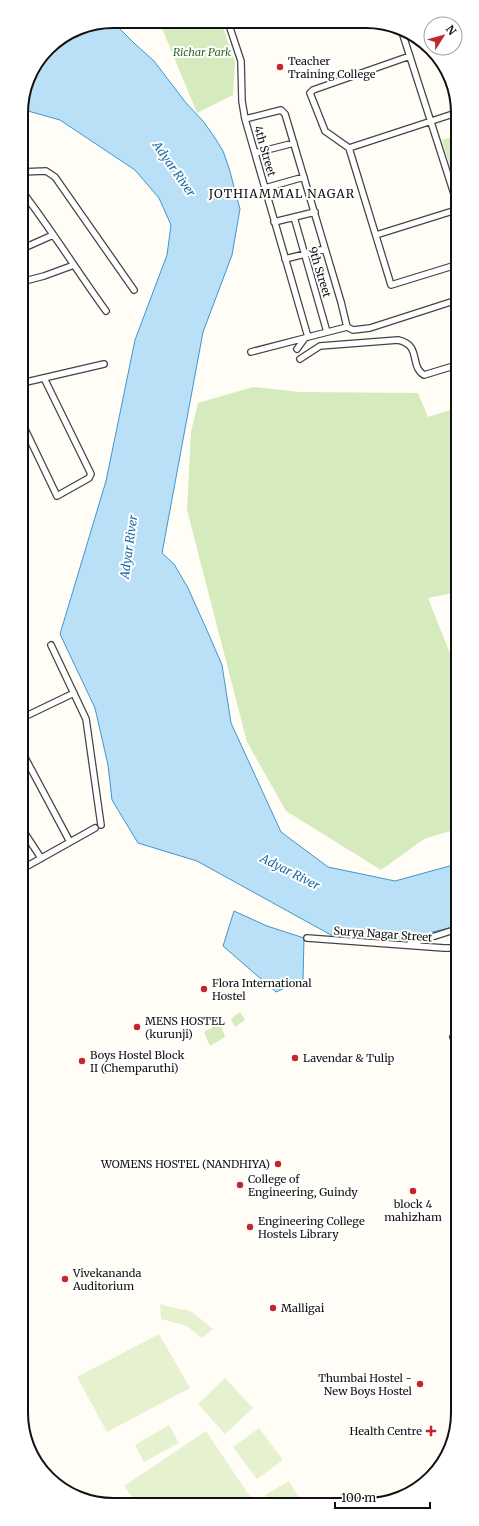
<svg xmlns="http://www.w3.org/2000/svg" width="479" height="1526" viewBox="0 0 479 1526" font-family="Merriweather,serif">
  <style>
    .green { fill: #d5ebbd }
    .pitch { fill: #e6f2cf }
    .water { fill: #b9e0f7; stroke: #3f96cf }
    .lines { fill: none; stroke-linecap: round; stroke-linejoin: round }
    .street-casing { stroke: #444; stroke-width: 8 }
    .street { stroke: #fff; stroke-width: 5.5 }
    .poi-dot { fill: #c4262e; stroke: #fff; stroke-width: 1.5 }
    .labels { text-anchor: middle; stroke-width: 4; stroke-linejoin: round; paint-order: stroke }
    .park-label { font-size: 11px; font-style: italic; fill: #2f6b1f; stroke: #fff }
    .poi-label { font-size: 11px; fill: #111; stroke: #fff; text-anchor: start }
    .street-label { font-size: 11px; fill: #111; stroke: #fff }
    .water-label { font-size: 12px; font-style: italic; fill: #1768a6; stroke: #fff }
    .neighbourhood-label { font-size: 12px; letter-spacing: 1px; fill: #111; stroke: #fff }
    .rim { fill: none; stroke: #111; stroke-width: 2 }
  </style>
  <rect width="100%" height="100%" fill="#fffdf5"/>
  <path class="green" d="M159,21l62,1 14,40 -2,33 -36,18z
    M456,136v50l-14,-46z
    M253,387l47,5 118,1 10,24 29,-9v184l-29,6 29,73v158l-33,10 -43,31 -95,-59 -39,-69 -60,-232 4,-78 7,-29z
    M240,1012l5,8 -10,7 -4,-8z
    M220,1023l5,14 -15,9 -6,-14z"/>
  <path class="pitch" d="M160,1304l23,6 2,-1 7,3 21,17 -11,9 -15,-12 -26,-7z
    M159,1334l31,54 -83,44 -30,-55z
    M225,1378l28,30 -28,26 -27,-30z
    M169,1425l10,18 -35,19 -9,-17z
    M259,1428l24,32 -26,19 -24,-32z
    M206,1431l47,70 -3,2h-114l-12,-17z
    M289,1481l13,22h-32l-5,-8z"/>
  <path class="water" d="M112,21l23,23 19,17 32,42 17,18 12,17 8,13 6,17 11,41 -8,46 -29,77 -41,221 12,11 14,24 21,47 13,30 9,58 50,109 47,35 67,14 62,-17v62l-52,13 -74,-4 -134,-74 -59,-18 -26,-43 -4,-35 -13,-57 -35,-74 46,-153 29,-141 32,-85 4,-30 -12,-27 -24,-28 -75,-50 -39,-11v-2l9,-35 18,-24 30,-20z
    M234,911l33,15 37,12 -1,42 -27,12 -53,-46z"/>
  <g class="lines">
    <g class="street-casing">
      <path id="street" d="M228,22l13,39 1,40 3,18 63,218 -3,1 -8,11
        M402,32l54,168
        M410,56l-97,34 -3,3 15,38 24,17 42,137 65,-20
        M245,119l36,-9 4,4 56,188 6,25 -39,10
        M349,148l107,-35
        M255,153l39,-10
        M21,172l25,-1 9,6 79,113
        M265,188l39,-11
        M21,190c30,39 56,81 85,121
        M294,217l33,115
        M274,222l41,-10
        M376,235l80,-25
        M21,244l5,3 27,-12
        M285,259l40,-10
        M21,282l23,-6 30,-11
        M347,327l6,3 17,-2 87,-28
        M251,352l54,-14
        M300,359l20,-13 78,-6c24,5 11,26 26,35l33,-10
        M22,383l82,-19
        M22,423l35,73 32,-18 2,-4 -47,-96
        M51,645l35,74 15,106
        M22,718l52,-25
        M22,752l48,90
        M22,829l19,29
        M22,869l73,-41
        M307,938l137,10h13
        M410,944l47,-15
        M453,1037l4,8"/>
    </g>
    <use href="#street" class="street"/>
  </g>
  <g class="poi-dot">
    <circle cx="280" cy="67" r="4"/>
    <circle cx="204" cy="989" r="4"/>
    <circle cx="137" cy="1027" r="4"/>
    <circle cx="295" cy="1058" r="4"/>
    <circle cx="82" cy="1061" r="4"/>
    <circle cx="278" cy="1164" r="4"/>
    <circle cx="240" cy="1185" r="4"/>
    <circle cx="413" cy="1191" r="4"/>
    <circle cx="250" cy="1227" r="4"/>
    <circle cx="65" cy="1279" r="4"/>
    <circle cx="273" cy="1308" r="4"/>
    <circle cx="420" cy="1384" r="4"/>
    <path d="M429 1425h4v4h4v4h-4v4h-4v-4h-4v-4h4z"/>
  </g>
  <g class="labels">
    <g class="park-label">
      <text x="202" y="56">Richar Park</text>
    </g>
    <g class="poi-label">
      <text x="288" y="65">Teacher<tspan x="288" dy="13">Training College</tspan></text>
      <text x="212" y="987">Flora International<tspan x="212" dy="13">Hostel</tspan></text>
      <text x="145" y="1025">MENS HOSTEL<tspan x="145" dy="13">(kurunji)</tspan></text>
      <text x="90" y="1059">Boys Hostel Block<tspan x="90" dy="13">II (Chemparuthi)</tspan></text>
      <text x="303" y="1062">Lavendar &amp; Tulip</text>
      <text x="270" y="1168" text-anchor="end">WOMENS HOSTEL (NANDHIYA)</text>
      <text x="248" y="1183">College of<tspan x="248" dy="13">Engineering, Guindy</tspan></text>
      <text x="413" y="1208" text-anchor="middle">block 4<tspan x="413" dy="13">mahizham</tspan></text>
      <text x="258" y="1225">Engineering College<tspan x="258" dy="13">Hostels Library</tspan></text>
      <text x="73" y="1277">Vivekananda<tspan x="73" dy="13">Auditorium</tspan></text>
      <text x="281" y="1312">Malligai</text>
      <text x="412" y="1382" text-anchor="end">Thumbai Hostel -<tspan x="412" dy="13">New Boys Hostel</tspan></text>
      <text x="422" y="1435" text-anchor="end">Health Centre</text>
    </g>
    <g class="street-label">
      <text transform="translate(265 151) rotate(74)" y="4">4th Street</text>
      <text transform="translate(320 272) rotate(73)" y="4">9th Street</text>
      <text transform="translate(383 934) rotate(4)" y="4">Surya Nagar Street</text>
    </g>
    <g class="water-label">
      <text transform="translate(174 169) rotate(55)" y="4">Adyar River</text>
      <text transform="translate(129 547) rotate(-82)" y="4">Adyar River</text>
      <text transform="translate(290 872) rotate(27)" y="4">Adyar River</text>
    </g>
    <g class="neighbourhood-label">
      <text x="282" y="198">JOTHIAMMAL NAGAR</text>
    </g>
  </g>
  <path d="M0 0H479V1526H0ZM113 28H366A85 85 0 0 1 451 113V1413A85 85 0 0 1 366 1498H113A85 85 0 0 1 28 1413V113A85 85 0 0 1 113 28Z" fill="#fff" fill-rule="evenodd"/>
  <path class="rim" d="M113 28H366A85 85 0 0 1 451 113V1413A85 85 0 0 1 366 1498H113A85 85 0 0 1 28 1413V113A85 85 0 0 1 113 28Z"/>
  <g transform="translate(443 36) rotate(53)"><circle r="19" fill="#ffffff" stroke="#a0a0a0"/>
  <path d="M0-3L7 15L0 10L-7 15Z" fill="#c4262e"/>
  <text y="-6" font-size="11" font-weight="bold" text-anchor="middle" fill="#111111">N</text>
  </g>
  <path d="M335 1502v6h95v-6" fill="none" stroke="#111111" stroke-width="2"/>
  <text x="341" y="1502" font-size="12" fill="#111111" stroke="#ffffff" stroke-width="3" paint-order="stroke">100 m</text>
</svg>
